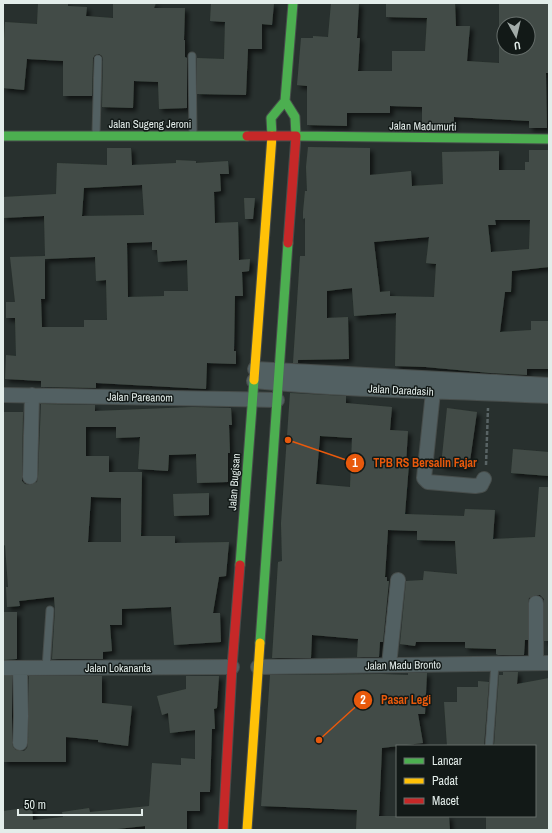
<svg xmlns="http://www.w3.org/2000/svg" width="552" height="833" viewBox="0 0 552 833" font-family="'Archivo Narrow',sans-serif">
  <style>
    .building { fill: #424c46; fill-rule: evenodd; filter: url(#shadow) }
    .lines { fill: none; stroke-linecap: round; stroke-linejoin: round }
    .lane-casing { stroke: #474d4b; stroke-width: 9 }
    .street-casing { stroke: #474d4b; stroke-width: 16 }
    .fast-casing { stroke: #474d4b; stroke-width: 11 }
    .slow-casing { stroke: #474d4b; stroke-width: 11 }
    .jam-casing { stroke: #474d4b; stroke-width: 11 }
    .path { stroke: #596465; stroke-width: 2.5; stroke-dasharray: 4 2; stroke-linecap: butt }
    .lane { stroke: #526062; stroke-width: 7 }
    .street { stroke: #526062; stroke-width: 14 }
    .fast { stroke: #4caf50; stroke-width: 9 }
    .slow { stroke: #ffc107; stroke-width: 9 }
    .jam { stroke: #c62828; stroke-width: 9 }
    .labels { text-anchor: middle; stroke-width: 3; stroke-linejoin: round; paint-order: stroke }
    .street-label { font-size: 11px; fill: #e3edea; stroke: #121917 }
    .leader { fill: none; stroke: #e8590c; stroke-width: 1.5 }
    .callout-dot { fill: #e8590c; stroke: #121917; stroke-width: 1.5 }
    .mark-label { font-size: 12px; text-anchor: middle; font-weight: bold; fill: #fff }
    .callout-label { font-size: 12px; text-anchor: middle; font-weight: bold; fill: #e8590c; stroke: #121917; stroke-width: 3; stroke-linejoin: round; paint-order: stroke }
  </style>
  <defs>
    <filter id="shadow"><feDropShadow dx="3.5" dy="3.5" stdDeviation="2" flood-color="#0009"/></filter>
  </defs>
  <rect width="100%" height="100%" fill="#28302e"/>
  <path class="building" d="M38,3h30v3l19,1 -1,9 27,2v-15h43l-2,5h31l-1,32h1v17l2,1v50l-28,1 -1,-27 -24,-1 -1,27 -31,-1 1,-48 -1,-3 -3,-2 -4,1 -2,3 -1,38h-29v-35l-36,-2 -3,31 -21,-2v-33l2,-33 32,2z
    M211,3h63l-2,22 -10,-1v25h-14l-2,46 -49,-1v-36l27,1 1,-37 -15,-1z
    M331,3h28l-2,35h3l-2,33h34v-20h33l2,-33 -41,-1v-14h69l1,23h14l-3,35 32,2v-60h50v70h-3l1,55h-18v-7l-75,-4v10l-32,-1v-19l-32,-1v7h-43v13l-40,-1v-39l-10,-1 4,-47h12v-2l15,1zM504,24h24v24h-24z
    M308,147l62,1v27l41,-4 1,15 31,-2 -1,-32 57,-1v19h26v-8h4v-12h20v117l-37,4 -1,21h-6l-5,40 31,-2v-9h18v48h-22v6l-37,-2 -65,-6 -30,-1 1,-53 -42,3 -2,-28 -25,3v27l21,-1 1,42 -51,1v3h-5l7,-107h5v-38l-2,1v-7l2,-21h2l-1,-24zM495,220h35l-1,29 -38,3 -3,-27h8zM429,237l-3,26 10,1 -2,33 -44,-1v-5l-10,1 -6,-50z
    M107,148h24l1,17 44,-2v-3l20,1v2l32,-2 1,13h-9l1,17 -7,1 1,31 23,-1 1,38 11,-1 -1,12 -7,1 1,24h-8l-1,55h2v13l-29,-1 -1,26 -110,-6v5l-55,-1v-6l-36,-2 1,-24 10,1 -1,-38h-9v-16h9l-5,-45 35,-1 -1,-40 -41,2v-21l53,-3 1,-31 50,2zM142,185l2,30 -62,1 2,-28zM152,242v8h5l1,12 29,-2 1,31h-24v5l-36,1 -1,-54zM95,257l1,24 10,-1 1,40h-23v7h-42l-1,-28h4v-40z
    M244,198h11l-2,21h-8z
    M290,393l56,3v7l46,4 -2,23 18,1 -2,33h3l-4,50 59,2 1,-7 30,1 -2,29 42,-2 4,-50h10v154h-5v-42l-4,-4h-4l-7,3 -1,5v37h-3l-1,15h-26l-2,-1v-5l-31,-1v-6h-49l-1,4 -15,-2 6,-63 17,-1 1,-9 33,3 -2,-33 -38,-1v-9l-29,-1 -3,47h2v4h2l-6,61h-3l-1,15h-22l1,-18 -46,-4 -1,23h-39l6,-96 4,-1 -1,-38zM320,436l32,2 -2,49 -34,-3z
    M41,404l54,1v6l97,-4 39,1 1,17h-3l1,28h-2v29l-31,1 -1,-29 -27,1 -1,16 -30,-2 2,-32 -24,1v-11h-30v29h23v16h33l-1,64h34v7l54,-1 -3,34 -7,1 -6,36h7l1,29 -47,3 -3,-38 -49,2v16h-12l2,26 -9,1v7h-51l3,-49 -1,-13 -35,4 1,5 -13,1 -1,-20h2l-3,-42 -2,1v-134h20l-1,65v4l3,3 5,1 7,-3 1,-5zM91,497l30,1v44h-33z
    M447,408l30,4 -8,56 -28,-2z
    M513,449l36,3v24l-38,-3z
    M209,493v22l-35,1 -1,-22z
    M3,612h14v47l-14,1z
    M503,672h15l-1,12 32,-6v152h-63v-14h49v-70h-41l5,-71h4z
    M408,673h19l-2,41h-7l5,29 -41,5 -3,68h70l1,14h-94l1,-20 -96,-4 9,-131 111,-1 27,1z
    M3,676h9v67l1,4 3,3 8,1 3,-3 1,-4 1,-68h73v27l30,3 -4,40 -30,-4v-2l-32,-3v25h-63z
    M186,676h33l-2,32 -3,1 1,20h-3l-2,63h-10v19h-13v19l-42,-1v-3l-37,4h-105v-19l29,-4 1,13 30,-3 -1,-5 27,-4 1,4 59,-6 3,-43 29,2v-7l14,1v-29l-25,3 -2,-20 -6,2 -5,-19 29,-7z
    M478,681l11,1 -5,64h-37l-3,-44h13v-15h21z"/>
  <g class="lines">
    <g class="lane-casing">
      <path id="lane" d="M192,56l1,78
        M96,134l2,-75
        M46,668l4,-58
        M489,746l6,-82"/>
    </g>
    <g class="street-casing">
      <path id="street" d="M255,369l294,16
        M254,381c98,10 197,10 295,15
        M433,392l-9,86 4,4 47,4 6,-1 3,-6
        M3,395l274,5
        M30,477l2,-82
        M536,663v-60
        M389,665l9,-85
        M258,667l291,-4
        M3,668l229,-1
        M20,743l1,-27 -1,-48"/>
    </g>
    <g class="fast-casing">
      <path id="fast" d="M285,101l10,16 1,19 253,3
        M3,136h244
        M272,136l-1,-18 14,-17 8,-98
        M240,565l14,-185
        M260,643l28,-400"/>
    </g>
    <g class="slow-casing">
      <path id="slow" d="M254,380l18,-244
        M247,830l13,-187"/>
    </g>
    <g class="jam-casing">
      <path id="jam" d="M247,136h49l-8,107
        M223,830l9,-163 8,-102"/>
    </g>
    <path class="path" d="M486,465l2,-57"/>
    <use href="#lane" class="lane"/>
    <use href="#street" class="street"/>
    <use href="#fast" class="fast"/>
    <use href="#slow" class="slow"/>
    <use href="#jam" class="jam"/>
  </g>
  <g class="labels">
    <g class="street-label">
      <text x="150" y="128">Jalan Sugeng Jeroni</text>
      <text transform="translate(423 126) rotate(1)" y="4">Jalan Madumurti</text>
      <text transform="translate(401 390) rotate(3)" y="4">Jalan Daradasih</text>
      <text transform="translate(140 397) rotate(1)" y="4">Jalan Pareanom</text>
      <text transform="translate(234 482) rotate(-86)" y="4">Jalan Bugisan</text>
      <text transform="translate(403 665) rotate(-1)" y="4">Jalan Madu Bronto</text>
      <text x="118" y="672">Jalan Lokananta</text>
    </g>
  </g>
  <path class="leader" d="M288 440L355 463M319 740L363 700"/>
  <g class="callout-dot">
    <circle cx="288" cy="440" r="4"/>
    <circle cx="319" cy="740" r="4"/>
    <circle cx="355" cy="463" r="10"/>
    <circle cx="363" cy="700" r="10"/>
  </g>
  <g class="mark-label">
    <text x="355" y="467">1</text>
    <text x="363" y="704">2</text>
  </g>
  <g class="callout-label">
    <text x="425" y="467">TPB RS Bersalin Fajar</text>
    <text x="406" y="704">Pasar Legi</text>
  </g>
  <rect width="552" height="833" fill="none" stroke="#e3edea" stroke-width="8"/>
  <rect x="396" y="745" width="140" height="72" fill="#121917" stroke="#666e6b"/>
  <rect x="404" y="758" width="20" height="6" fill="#4caf50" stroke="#666e6b"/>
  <text x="432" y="765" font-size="12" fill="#e3edea">Lancar</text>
  <rect x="404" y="778" width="20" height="6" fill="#ffc107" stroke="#666e6b"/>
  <text x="432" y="785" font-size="12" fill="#e3edea">Padat</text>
  <rect x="404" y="798" width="20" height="6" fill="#c62828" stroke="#666e6b"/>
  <text x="432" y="805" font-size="12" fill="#e3edea">Macet</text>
  <g transform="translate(516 36) rotate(172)"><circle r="19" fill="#121917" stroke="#666e6b"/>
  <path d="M0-3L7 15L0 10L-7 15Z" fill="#a2aba8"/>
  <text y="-6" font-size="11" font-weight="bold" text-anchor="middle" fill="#e3edea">U</text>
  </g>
  <path d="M18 809v6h124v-6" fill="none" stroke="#e3edea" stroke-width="2"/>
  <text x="24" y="809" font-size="12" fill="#e3edea" stroke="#121917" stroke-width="3" paint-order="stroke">50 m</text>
</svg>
